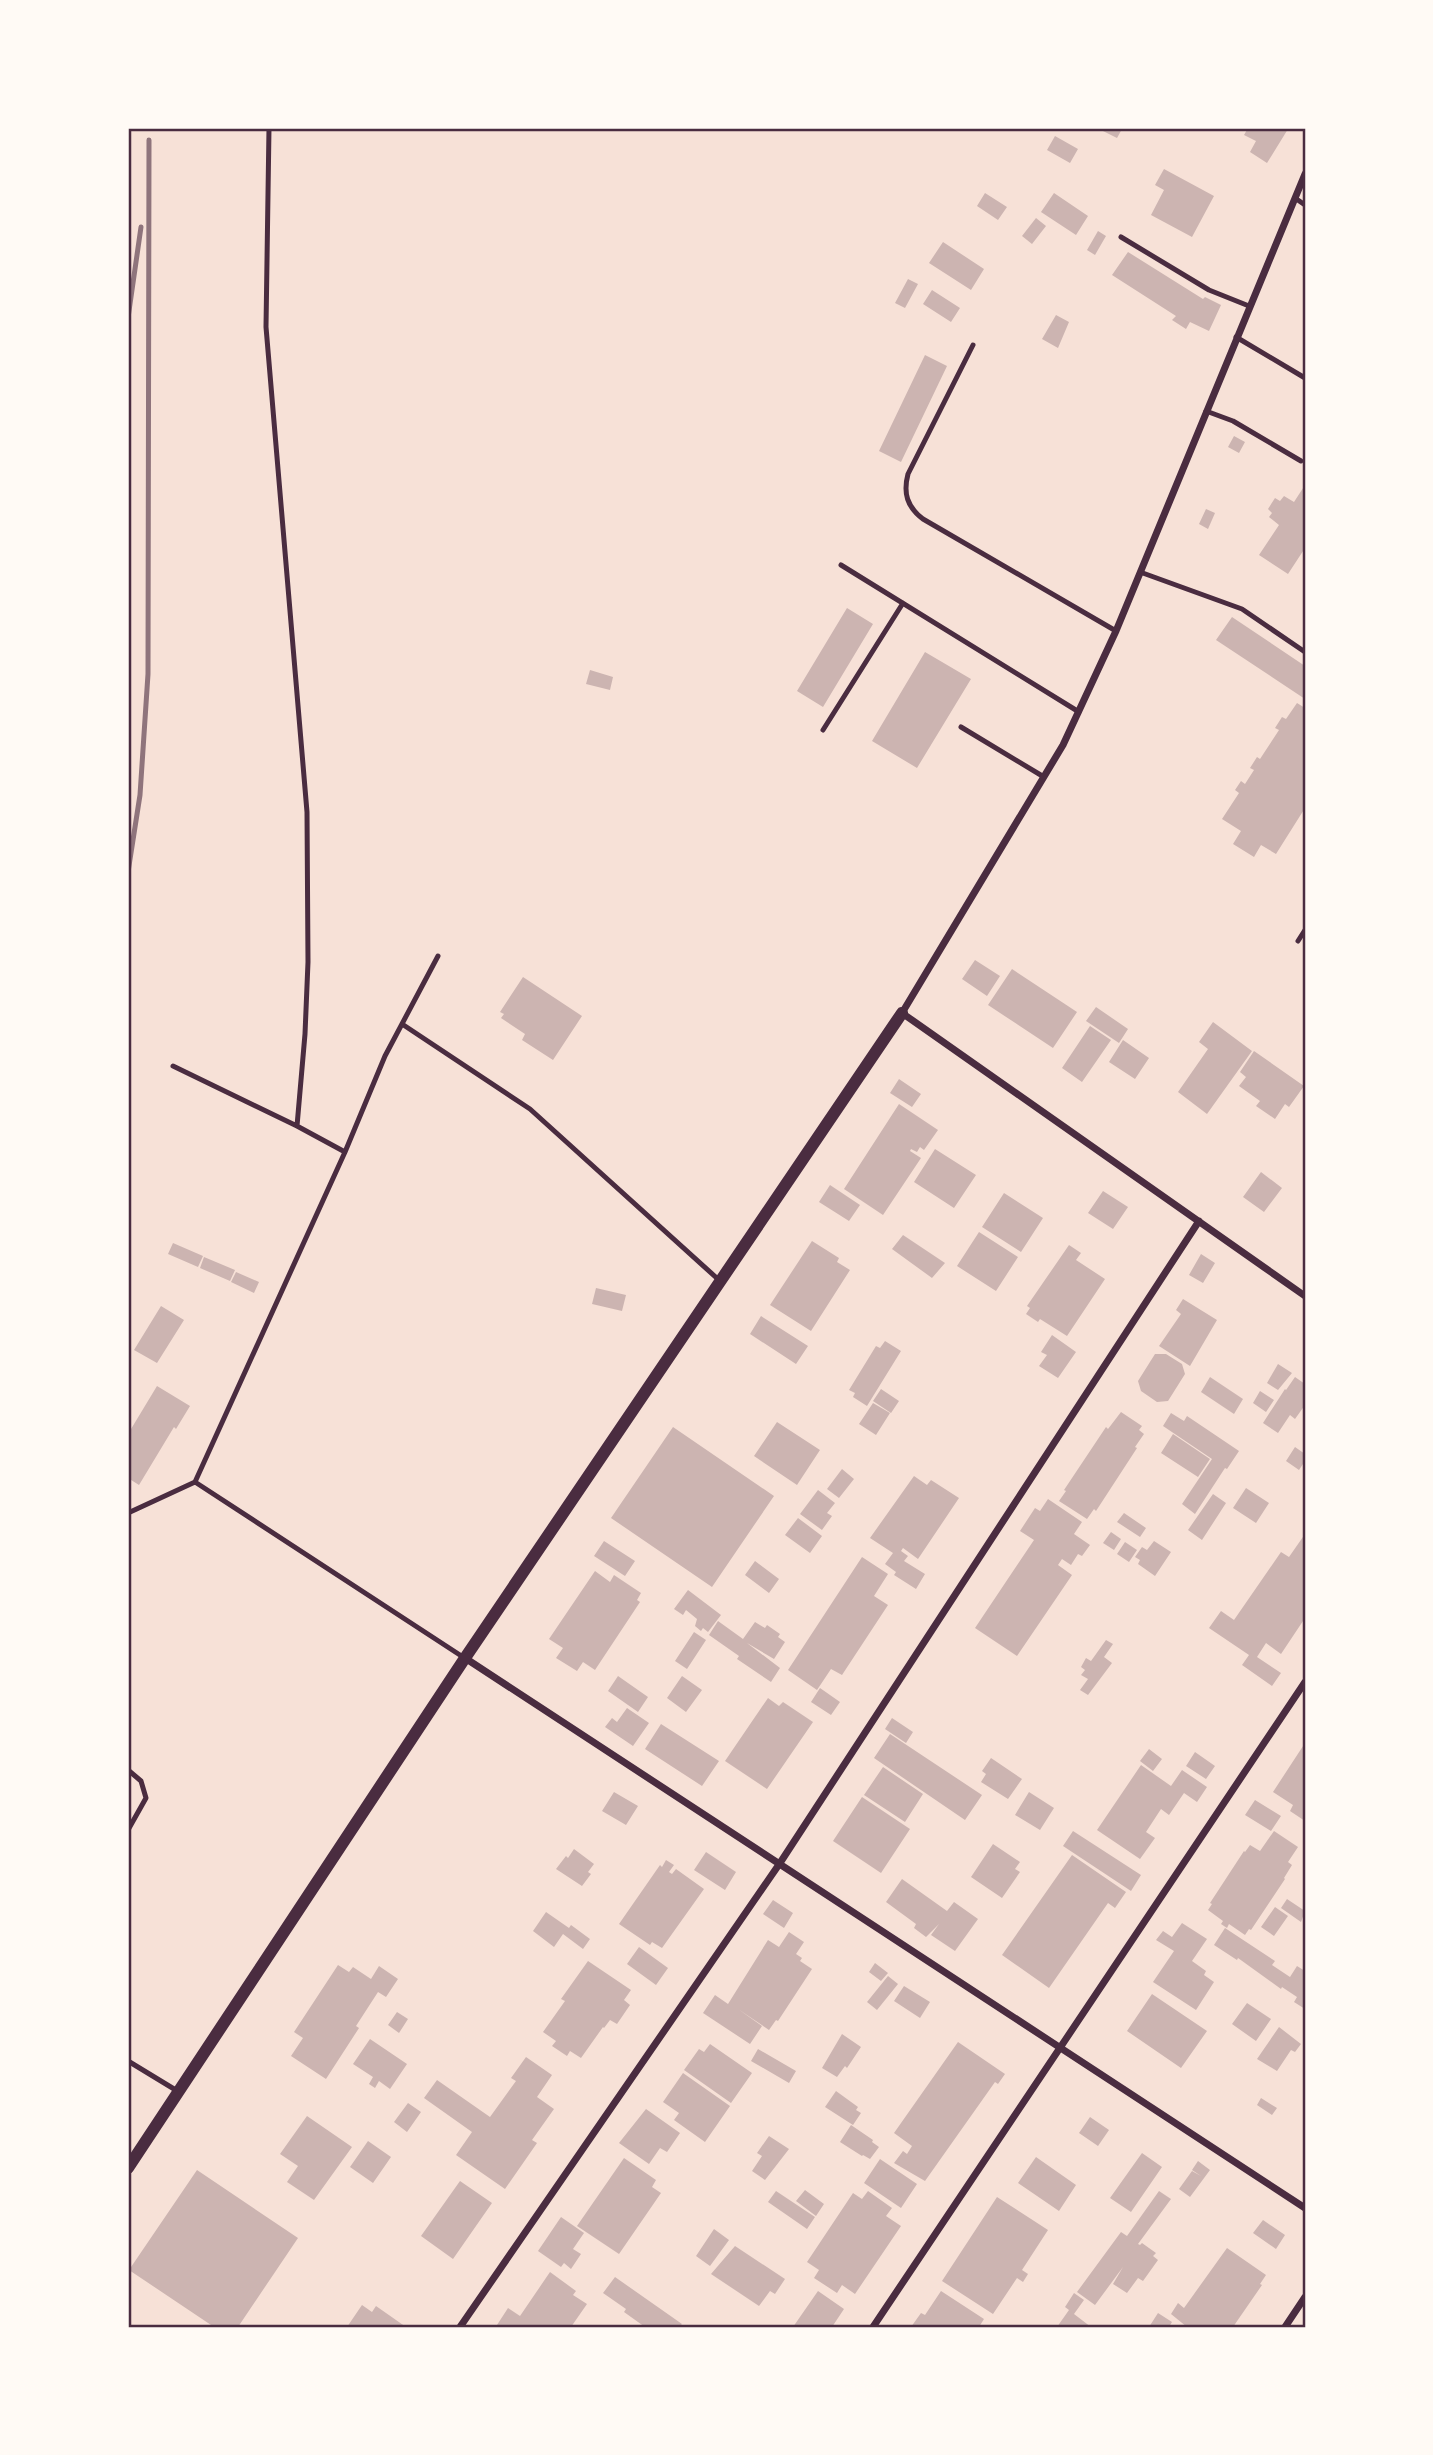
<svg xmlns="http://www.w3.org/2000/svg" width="1433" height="2455" viewBox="0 0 1433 2455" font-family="Commissioner,sans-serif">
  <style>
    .building { fill: #ccb4b1 }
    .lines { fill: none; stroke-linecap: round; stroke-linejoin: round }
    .service { stroke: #4a2c40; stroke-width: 5 }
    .minor { stroke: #4a2c40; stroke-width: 7 }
    .tertiary { stroke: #4a2c40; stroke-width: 12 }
    .rail { stroke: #8f747c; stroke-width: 5 }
    .neatline { fill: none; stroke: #4a2c40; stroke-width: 2.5 }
  </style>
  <rect width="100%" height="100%" fill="#f7e1d7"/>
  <path class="building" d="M1097,128h23l2,1 -5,9z
    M1248,128h38l2,1 -21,34 -17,-11 6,-11 -12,-6z
    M1055,136l23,13 -8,14 -23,-13z
    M1164,169l50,27 -22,41 -41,-22 13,-25 -9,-5z
    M985,193l22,14 -9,13 -21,-14z
    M1054,193l34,23 -12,19 -35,-23z
    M1036,218l10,8 -14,18 -10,-8z
    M1098,231l8,5 -11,19 -8,-5z
    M943,242l41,27 -13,21 -42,-27z
    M1128,252l75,47 2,-2 16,8 -12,26 -19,-9 -4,7 -14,-9 4,-4 -64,-41z
    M908,279l10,5 -13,24 -10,-5z
    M932,290l28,18 -9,14 -28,-18z
    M1056,315l13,7 -11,26 -16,-9z
    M925,355l22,11 -46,96 -22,-11z
    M1234,436l11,6 -6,11 -11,-6z
    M1305,485v63l-17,26 -29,-19 20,-30 -10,-8 3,-4 -4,-4 7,-11 5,3 4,-5 10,6z
    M1206,509l9,4 -7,16 -9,-5z
    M847,608l26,16 -50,83 -26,-16z
    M1232,617l73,49v33l-89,-59z
    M925,652l46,27 -54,89 -45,-27z
    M590,670l23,7 -3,13 -24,-6z
    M1297,703l8,5v100l-29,46 -15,-9 -7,12 -21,-13 8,-13 -19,-12 17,-26 -4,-3 6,-9 4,3 9,-14 -4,-2 7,-11 3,2 19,-29 -4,-2 7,-11 4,2z
    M975,960l25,16 -13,20 -25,-17z
    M1012,969l65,43 -24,36 -65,-43z
    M523,977l59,39 -29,44 -31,-20 3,-6 -24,-16 3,-4 -4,-2z
    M1096,1007l32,22 -9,14 -33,-22z
    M1213,1022l39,29 -45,63 -29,-22 30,-43 -9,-7z
    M1090,1026l21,14 -29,42 -20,-14z
    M1123,1040l26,18 -14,21 -26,-17z
    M1254,1051l50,35 -15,21 -4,-3 -10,15 -19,-13 4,-5 -21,-15 7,-9 -6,-5z
    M899,1079l22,15 -9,13 -22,-14z
    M899,1104l39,26 -14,20 -4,-3 -3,5 -6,-3 -1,2 11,7 -38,57 -39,-26z
    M935,1149l41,26 -22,33 -40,-26z
    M1261,1172l21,16 -18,24 -21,-15z
    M830,1185l30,20 -11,16 -30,-19z
    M1103,1191l25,16 -15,22 -25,-16z
    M1004,1193l39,25 -22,34 -39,-25z
    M979,1232l39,25 -22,34 -39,-25z
    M903,1235l42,28 -13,15 -40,-29z
    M812,1241l27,17 -2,4 13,8 -39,61 -41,-26z
    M173,1243l30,13 -5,11 -30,-13z
    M1069,1245l12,8 -5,7 29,19 -38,57 -27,-17 -2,3 -12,-8 4,-6 -3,-2z
    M1201,1254l14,9 -12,20 -14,-8z
    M204,1257l31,13 -5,11 -30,-13z
    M236,1272l23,10 -5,11 -23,-11z
    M596,1288l30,7 -4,16 -30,-7z
    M1183,1299l34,21 -27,46 -31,-20 22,-32 -5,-4z
    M161,1306l23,14 -27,43 -23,-13z
    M761,1316l47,30 -12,18 -46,-30z
    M1052,1335l24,17 -18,26 -19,-12 8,-11 -6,-3z
    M885,1341l16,10 -34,55 -14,-9 2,-4 -6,-3 27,-44 4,2z
    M1155,1354h11l16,10 3,10 -17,27 -11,1 -16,-11 -3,-10z
    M1278,1364l14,9 -14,17 -11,-7z
    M1210,1377l33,22 -9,15 -33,-22z
    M1295,1377l10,7v21l-10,14 -5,-4 -12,18 -15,-10 22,-34 1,1z
    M157,1386l33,20 -14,23 -2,-2 -35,58 -11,-7v-44z
    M881,1389l18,12 -8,12 -18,-12z
    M1260,1391l14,9 -8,12 -13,-9z
    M873,1403l17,10 -14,22 -17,-11z
    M1121,1412l21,14 -3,4 5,4 -9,13 2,1 -41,63 -2,-2 -7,10 -28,-18 7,-10 -2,-1 42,-63 2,2z
    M1171,1413l13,8 3,-5 52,35 -12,18 -2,-1 -30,46 -13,-10 30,-45 -49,-33z
    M777,1422l43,28 -23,35 -43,-29z
    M673,1427l101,69 -62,91 -101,-69z
    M1173,1434l37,25 -12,18 -37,-24z
    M1295,1447l10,7v7l-6,9 -13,-9z
    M842,1469l12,10 -15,19 -12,-9z
    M914,1476l13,9 4,-5 28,18 -41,61 -15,-11 -2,3 7,5 -4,5 21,13 -9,15 -22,-14 2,-3 -11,-8 8,-11 -23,-15z
    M1246,1488l23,15 -13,20 -23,-15z
    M818,1490l17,13 -8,10 5,3 -10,14 -22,-16z
    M1213,1494l13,9 -24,37 -14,-10z
    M1048,1499l34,23 -8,12 16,11 -8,11 -4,-2 -7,11 -9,-6 -4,6 14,10 -55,81 -42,-28 59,-88 -14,-9 15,-23 5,3z
    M1124,1513l22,15 -6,9 -23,-15z
    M798,1518l24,18 -12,17 -25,-18z
    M1111,1532l10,7 -7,11 -11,-7z
    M1305,1534v84l-24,36 -15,-11 -9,14 24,16 -9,13 -30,-21 7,-10 -40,-27 12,-17 13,9 47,-68 8,5z
    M604,1541l31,20 -10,15 -31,-20z
    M1154,1541l17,11 -16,24 -17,-12 2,-4 -5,-3 7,-10 5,3z
    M1125,1542l12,8 -8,12 -12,-8z
    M862,1557l26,17 -14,22 14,9 -46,70 -11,-6 -14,21 -29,-20z
    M755,1561l24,18 -10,14 -24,-18z
    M595,1571l15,11 4,-7 27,18 -4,7 3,2 -45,68 -12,-8 -6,9 -21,-13 7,-10 -14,-9z
    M688,1590l33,25 -13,17 -5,-4 -2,3 -6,-5 2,-7 -11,-9 -3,5 -9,-6z
    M718,1621l25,18 12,-17 10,6 2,-3 13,9 -2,3 7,5 -11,17 -27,-16 33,25 -9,14 -34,-23 2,-3 -30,-21z
    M694,1632l12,8 -19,29 -12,-8z
    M1106,1640l7,4 -9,13 8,6 -24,32 -8,-5 8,-11 -7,-4 4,-5 -4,-3 5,-9 5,3z
    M618,1676l30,21 -10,15 -30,-21z
    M682,1676l20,14 -16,22 -19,-14z
    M820,1688l20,14 -9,13 -20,-13z
    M768,1698l11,8 4,-4 30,20 -46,67 -42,-28z
    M627,1708l22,15 -16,23 -28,-19 7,-9 5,4z
    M892,1718l21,14 -7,11 -21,-14z
    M661,1724l58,37 -17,25 -57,-37z
    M890,1734l92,61 -17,25 -91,-62z
    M1305,1743v78l-15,-10 3,-6 -20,-13z
    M1149,1749l13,10 -9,12 -13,-10z
    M1195,1752l20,14 -9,13 -20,-13z
    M991,1758l31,21 -14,20 -27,-17 5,-8 -4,-3z
    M1141,1765l30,21 11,-16 25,17 -10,15 -13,-9 -15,22 -8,-6 -15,23 9,6 -15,21 -43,-29z
    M883,1767l40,27 -18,28 -41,-27z
    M614,1792l24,14 -12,19 -24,-14z
    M1029,1792l25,16 -14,22 -25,-15z
    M862,1797l48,32 -29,44 -48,-32z
    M1255,1800l26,16 -10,15 -26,-16z
    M1073,1831l68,44 -10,16 -68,-45z
    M1274,1831l24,16 -10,15 4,3 -8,13 1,1 -34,51 -2,-1 -4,6 -16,-11 -2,4 -6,-4 2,-3 -15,-11 4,-6 -2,-1 34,-52 1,1 5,-7 10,6z
    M993,1844l27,18 -5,7 5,3 -18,26 -31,-21z
    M574,1849l20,15 -6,8 3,2 -9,12 -26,-17 10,-13 2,2z
    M706,1852l30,20 -11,18 -31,-20z
    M1072,1855l54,37 -11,16 -7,-5 -59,85 -47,-33z
    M666,1860l8,5 -5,7 3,2 4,-5 28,20 -42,59 -10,-6 -2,3 -31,-21 41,-59 2,2z
    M902,1879l45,32 7,-9 24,17 -23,32 -24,-16 8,-11 -13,13 -12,-9 2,-4 -30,-22z
    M1287,1899l18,12 -4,11 -20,-14z
    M773,1900l20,13 -9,15 -21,-14z
    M1275,1907l13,9 -14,20 -13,-9z
    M546,1912l23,16 2,-3 19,14 -7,10 -20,-15 -9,13 -21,-16z
    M1182,1923l25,16 -15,22 14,10 -2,4 10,7 -18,28 -43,-28 21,-31 -18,-11 7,-9 9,6z
    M1225,1928l50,33 -3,4 18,12 7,-11 8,5v38l-11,-7 3,-5 -15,-10 -1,2 -43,-31 -1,2 -23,-15z
    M789,1932l15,10 -8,12 6,4 -2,3 12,8 -34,52 -2,-1 -7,10 -31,-21 24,17 -12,18 -47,-31 12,-18 13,9 40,-64 11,7z
    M639,1947l29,21 -12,17 -29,-21z
    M588,1961l43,29 -7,10 6,5 -13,19 -7,-4 -6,8 -1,-1 -22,31 -11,-7 -3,5 -15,-10 4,-5 -13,-9 22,-31 -4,-2z
    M875,1963l13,10 -7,8 -12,-9z
    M338,1965l11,7 4,-5 18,12 8,-13 19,13 -12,18 -8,-5 -22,34 3,2 -33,51 -35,-23 12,-18 -9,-6z
    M888,1976l10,8 -21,26 -10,-8z
    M904,1986l26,16 -10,16 -26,-17z
    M1152,1994l55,37 -26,37 -54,-37z
    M1247,2003l24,16 -15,22 -24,-17z
    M397,2012l11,7 -9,14 -11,-8z
    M1279,2027l22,17 -6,8 -4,-2 -14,21 -20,-12z
    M842,2034l19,13 -14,21 -2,-2 -8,11 -15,-9z
    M370,2039l37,25 -17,25 -11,-8 -4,7 -6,-4 4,-7 -20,-13z
    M958,2042l47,32 -7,10 -3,-2 -70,99 -31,-18 9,-12 4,3 5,-8 -18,-13z
    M710,2044l42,29 -21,30 -47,-33 15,-21 5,3z
    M758,2049l38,22 -7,12 -38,-22z
    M526,2057l26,18 -15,22 17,12 -22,31 5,3 -32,46 -49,-34 16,-23 -48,-34 13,-18 53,37 26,-36 -5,-3z
    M683,2073l47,33 -25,36 -31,-22 5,-7 -16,-11z
    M836,2091l22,16 -2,3 5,3 -8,12 -28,-18z
    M1261,2098l16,10 -5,7 -15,-10z
    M408,2103l13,9 -14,20 -13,-10z
    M646,2109l34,24 -13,19 -7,-4 -11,16 -30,-21z
    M307,2116l45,31 -38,53 -27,-18 11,-16 -18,-12z
    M1090,2117l19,13 -11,16 -19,-13z
    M851,2125l22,15 -1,2 7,5 -9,12 -7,-4 -1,1 -22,-14z
    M769,2136l20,13 -24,31 -13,-9 10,-15 -5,-3z
    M368,2141l23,16 -18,26 -23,-16z
    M1142,2153l20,14 -31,45 -21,-14z
    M1036,2157l40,28 -17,26 -41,-28z
    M624,2158l32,22 -4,7 9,6 -42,61 -42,-28z
    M880,2159l37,25 -16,24 -37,-25z
    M1198,2161l12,9 -20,27 -11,-8 13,-18 9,5 -9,-6z
    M197,2170l101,68 -60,89h-24l-85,-57z
    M460,2181l32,22 -39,56 -32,-23z
    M805,2190l19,14 -8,12 -20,-15z
    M776,2191l39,26 -8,12 -39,-27z
    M868,2191l24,17 -6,8 15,10 -46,68 -13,-9 -5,8 -23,-15 5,-8 -12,-8 46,-69 9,6z
    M1159,2191l12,8 -33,45 2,1 2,-2 14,10 -3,3 5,4 -15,21 -5,-3 -11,15 -14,-9 10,-17 -28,38 -18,-13 44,-60 6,4z
    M997,2197l51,33 -26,40 6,4 -5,8 -6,-4 -24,36 -51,-33z
    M561,2217l23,16 -11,16 8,5 -10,15 -7,-6 -3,4 -23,-16z
    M1263,2220l22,15 -9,14 -23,-16z
    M714,2229l15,11 -19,26 -14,-10z
    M735,2246l50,33 -10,15 -5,-3 -11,15 -48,-32z
    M1227,2248l39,27 -6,9 2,1 -29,42h-46l-16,-13 7,-11 6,5z
    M550,2272l26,19 -3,4 14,9 -16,23h-71l-3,-2 11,-17 12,8z
    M615,2277l67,47 -3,3h-34l-21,-15 2,-3 -23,-16z
    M818,2291l26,18 -12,18h-39z
    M941,2291l43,28 -5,8h-68l10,-14 4,2z
    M1074,2293l10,7 -10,14 17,13h-34l12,-17 -4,-3z
    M362,2305l10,7 4,-6 30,21h-59z
    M1158,2313l14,9 -3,5h-20z"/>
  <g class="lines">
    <path class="service" d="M269,128l-3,199 41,485 1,150 -3,72 -8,92 48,26
      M1295,198l10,7
      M1121,237l88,53 40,16
      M1236,337l69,41
      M973,345l-65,129c-5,19 -1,33 15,45l193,112
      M1206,411l27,10 68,40
      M841,565l238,147
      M1140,572l102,37 63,43
      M961,727l83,50
      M823,730l80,-127
      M1298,941l7,-11
      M438,956l-53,100 -40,96 -150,330 268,175
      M402,1024l128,85 190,172
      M173,1066l124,60
      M128,1513l67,-31
      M128,1770l13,11 5,17 -18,32
      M128,2061l51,31"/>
    <path class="minor" d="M1305,174l-189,457 -53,114 -161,268 403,283
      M465,1658l840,550
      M460,2327l320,-464 419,-642
      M873,2327l432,-645
      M1285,2327l20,-30"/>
    <path class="tertiary" d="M128,2168l337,-510 437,-645"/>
    <path class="rail" d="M128,318l13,-91
      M128,872l12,-77 8,-121 1,-534"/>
  </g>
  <rect width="1433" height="2455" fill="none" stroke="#fffaf5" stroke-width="259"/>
  <rect x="130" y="130" width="1174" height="2196" class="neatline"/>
</svg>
